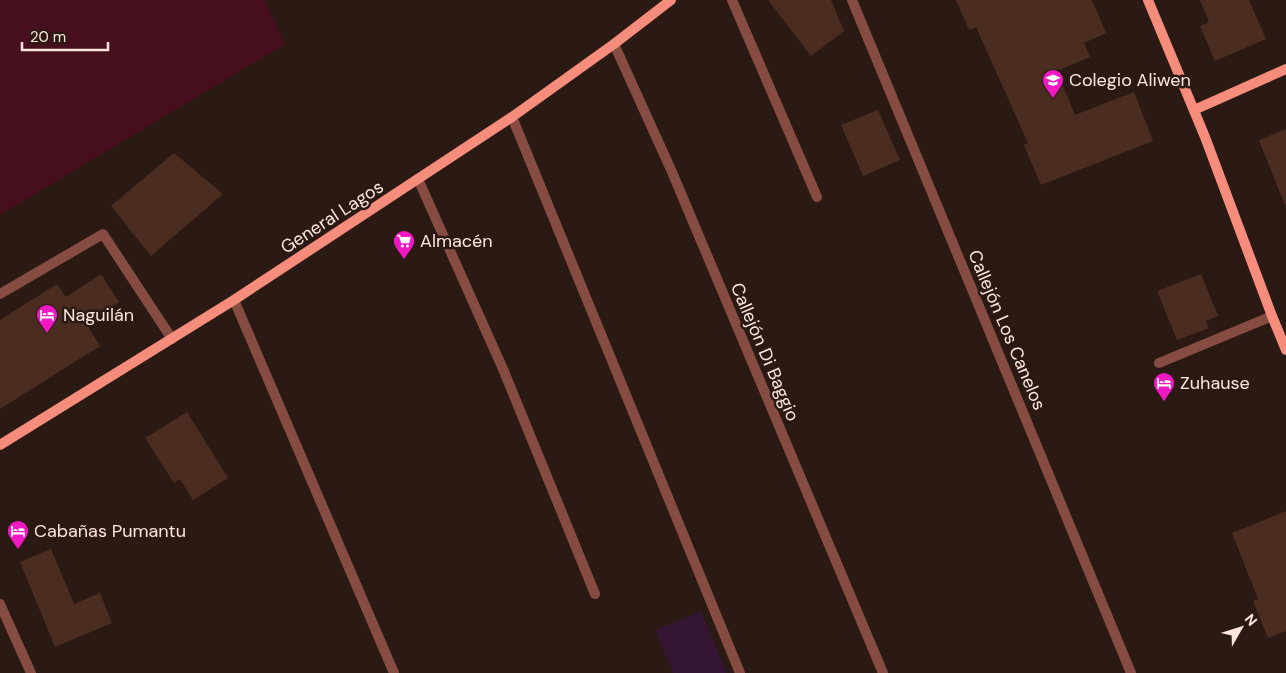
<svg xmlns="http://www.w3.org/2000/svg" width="1286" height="673" viewBox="0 0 1286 673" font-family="'DM Sans',sans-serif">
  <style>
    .green { fill: #341632 }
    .water { fill: #470f1d }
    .building { fill: #4a2d20 }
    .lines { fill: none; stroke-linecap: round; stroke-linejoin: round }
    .service { stroke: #864b41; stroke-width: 10 }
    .pedestrian { stroke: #864b41; stroke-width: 10 }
    .minor { stroke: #864b41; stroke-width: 10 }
    .secondary { stroke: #f68c7c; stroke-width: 10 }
    .labels { text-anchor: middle; stroke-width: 5; stroke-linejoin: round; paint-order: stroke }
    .poi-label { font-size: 18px; fill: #fde5df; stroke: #2a1a13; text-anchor: start }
    .street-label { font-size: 18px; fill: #fde5df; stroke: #2a1a13 }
  </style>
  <rect width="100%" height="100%" fill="#2a1a13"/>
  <path class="green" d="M701,611l26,62h-54l-18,-43z"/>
  <path class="water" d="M0,0h265l20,44 -285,171z"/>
  <path class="building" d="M768,0h63l13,31 -33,25z
    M956,0h136l14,33 -22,10 6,14 -33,14 18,44 59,-23 19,49 -112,44 -17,-40 4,-2 -52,-116 -7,3z
    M1200,0h49l17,39 -51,22 -15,-35 9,-4z
    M878,110l22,50 -37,16 -22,-51z
    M1286,129v75l-1,1 -26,-65z
    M174,153l49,41 -72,62 -40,-50z
    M101,274l18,28 -33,21 14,23 -100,63v-89l57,-36 9,13z
    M1201,274l17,42 -12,5 3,7 -32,12 -20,-49z
    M187,412l41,66 -35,22 -13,-21 -6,4 -29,-45z
    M1286,511v120l-18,7 -15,-37 5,-2 -26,-66z
    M51,549l23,55 26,-11 12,30 -57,24 -35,-85z"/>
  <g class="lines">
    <path class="service" d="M732,0l85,197
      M0,294l103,-60 69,105
      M234,300l160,373
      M1159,363l113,-47"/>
    <path class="pedestrian" d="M418,179l85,190 92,225"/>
    <path class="minor" d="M852,0l279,673
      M614,44l58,128 211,501
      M512,117l228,556
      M0,604l31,69"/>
    <path class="secondary" d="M1148,0l57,137 67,179 14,34
      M1194,110l92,-41
      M0,445l234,-145 278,-183 102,-73 57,-44"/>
  </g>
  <defs>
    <g id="school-pin" transform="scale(1.125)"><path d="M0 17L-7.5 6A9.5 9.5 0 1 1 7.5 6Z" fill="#f018c3" stroke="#2a1a13"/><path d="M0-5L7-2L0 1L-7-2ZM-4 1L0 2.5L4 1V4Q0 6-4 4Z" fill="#fff"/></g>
    <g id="supermarket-pin" transform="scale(1.125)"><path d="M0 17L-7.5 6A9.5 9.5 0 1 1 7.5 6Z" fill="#f018c3" stroke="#2a1a13"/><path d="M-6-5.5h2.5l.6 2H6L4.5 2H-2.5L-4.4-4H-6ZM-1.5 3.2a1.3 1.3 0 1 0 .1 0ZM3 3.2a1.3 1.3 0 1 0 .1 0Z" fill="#fff"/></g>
    <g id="hotel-pin" transform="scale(1.125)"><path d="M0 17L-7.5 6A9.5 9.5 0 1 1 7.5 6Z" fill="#f018c3" stroke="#2a1a13"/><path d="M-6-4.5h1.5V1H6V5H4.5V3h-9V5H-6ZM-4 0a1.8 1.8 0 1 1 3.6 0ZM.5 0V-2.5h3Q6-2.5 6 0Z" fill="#fff"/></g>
  </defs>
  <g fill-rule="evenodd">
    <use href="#school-pin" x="1053" y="80"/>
    <use href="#supermarket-pin" x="404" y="241"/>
    <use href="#hotel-pin" x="47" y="315"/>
    <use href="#hotel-pin" x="1164" y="383"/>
    <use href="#hotel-pin" x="18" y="531"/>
  </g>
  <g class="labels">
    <g class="poi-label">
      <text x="1069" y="86">Colegio Aliwen</text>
      <text x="420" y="247">Almacén</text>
      <text x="63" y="321">Naguilán</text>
      <text x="1180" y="389">Zuhause</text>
      <text x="34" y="537">Cabañas Pumantu</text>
    </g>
    <g class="street-label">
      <text transform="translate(332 217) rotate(-33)" y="6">General Lagos</text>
      <text transform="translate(1007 330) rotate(67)" y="6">Callejón Los Canelos</text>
      <text transform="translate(765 352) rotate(67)" y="6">Callejón Di Baggio</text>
    </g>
  </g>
  <g transform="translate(1241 628) rotate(51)" stroke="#2a1a13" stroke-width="4" paint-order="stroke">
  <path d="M0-4L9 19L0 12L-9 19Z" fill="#fde5df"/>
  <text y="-8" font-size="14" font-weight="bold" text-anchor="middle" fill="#fde5df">N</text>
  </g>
  <path d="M22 42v8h86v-8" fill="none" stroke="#fde5df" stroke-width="2.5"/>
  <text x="30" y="42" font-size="15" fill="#fde5df" stroke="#2a1a13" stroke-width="4" paint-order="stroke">20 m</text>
</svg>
